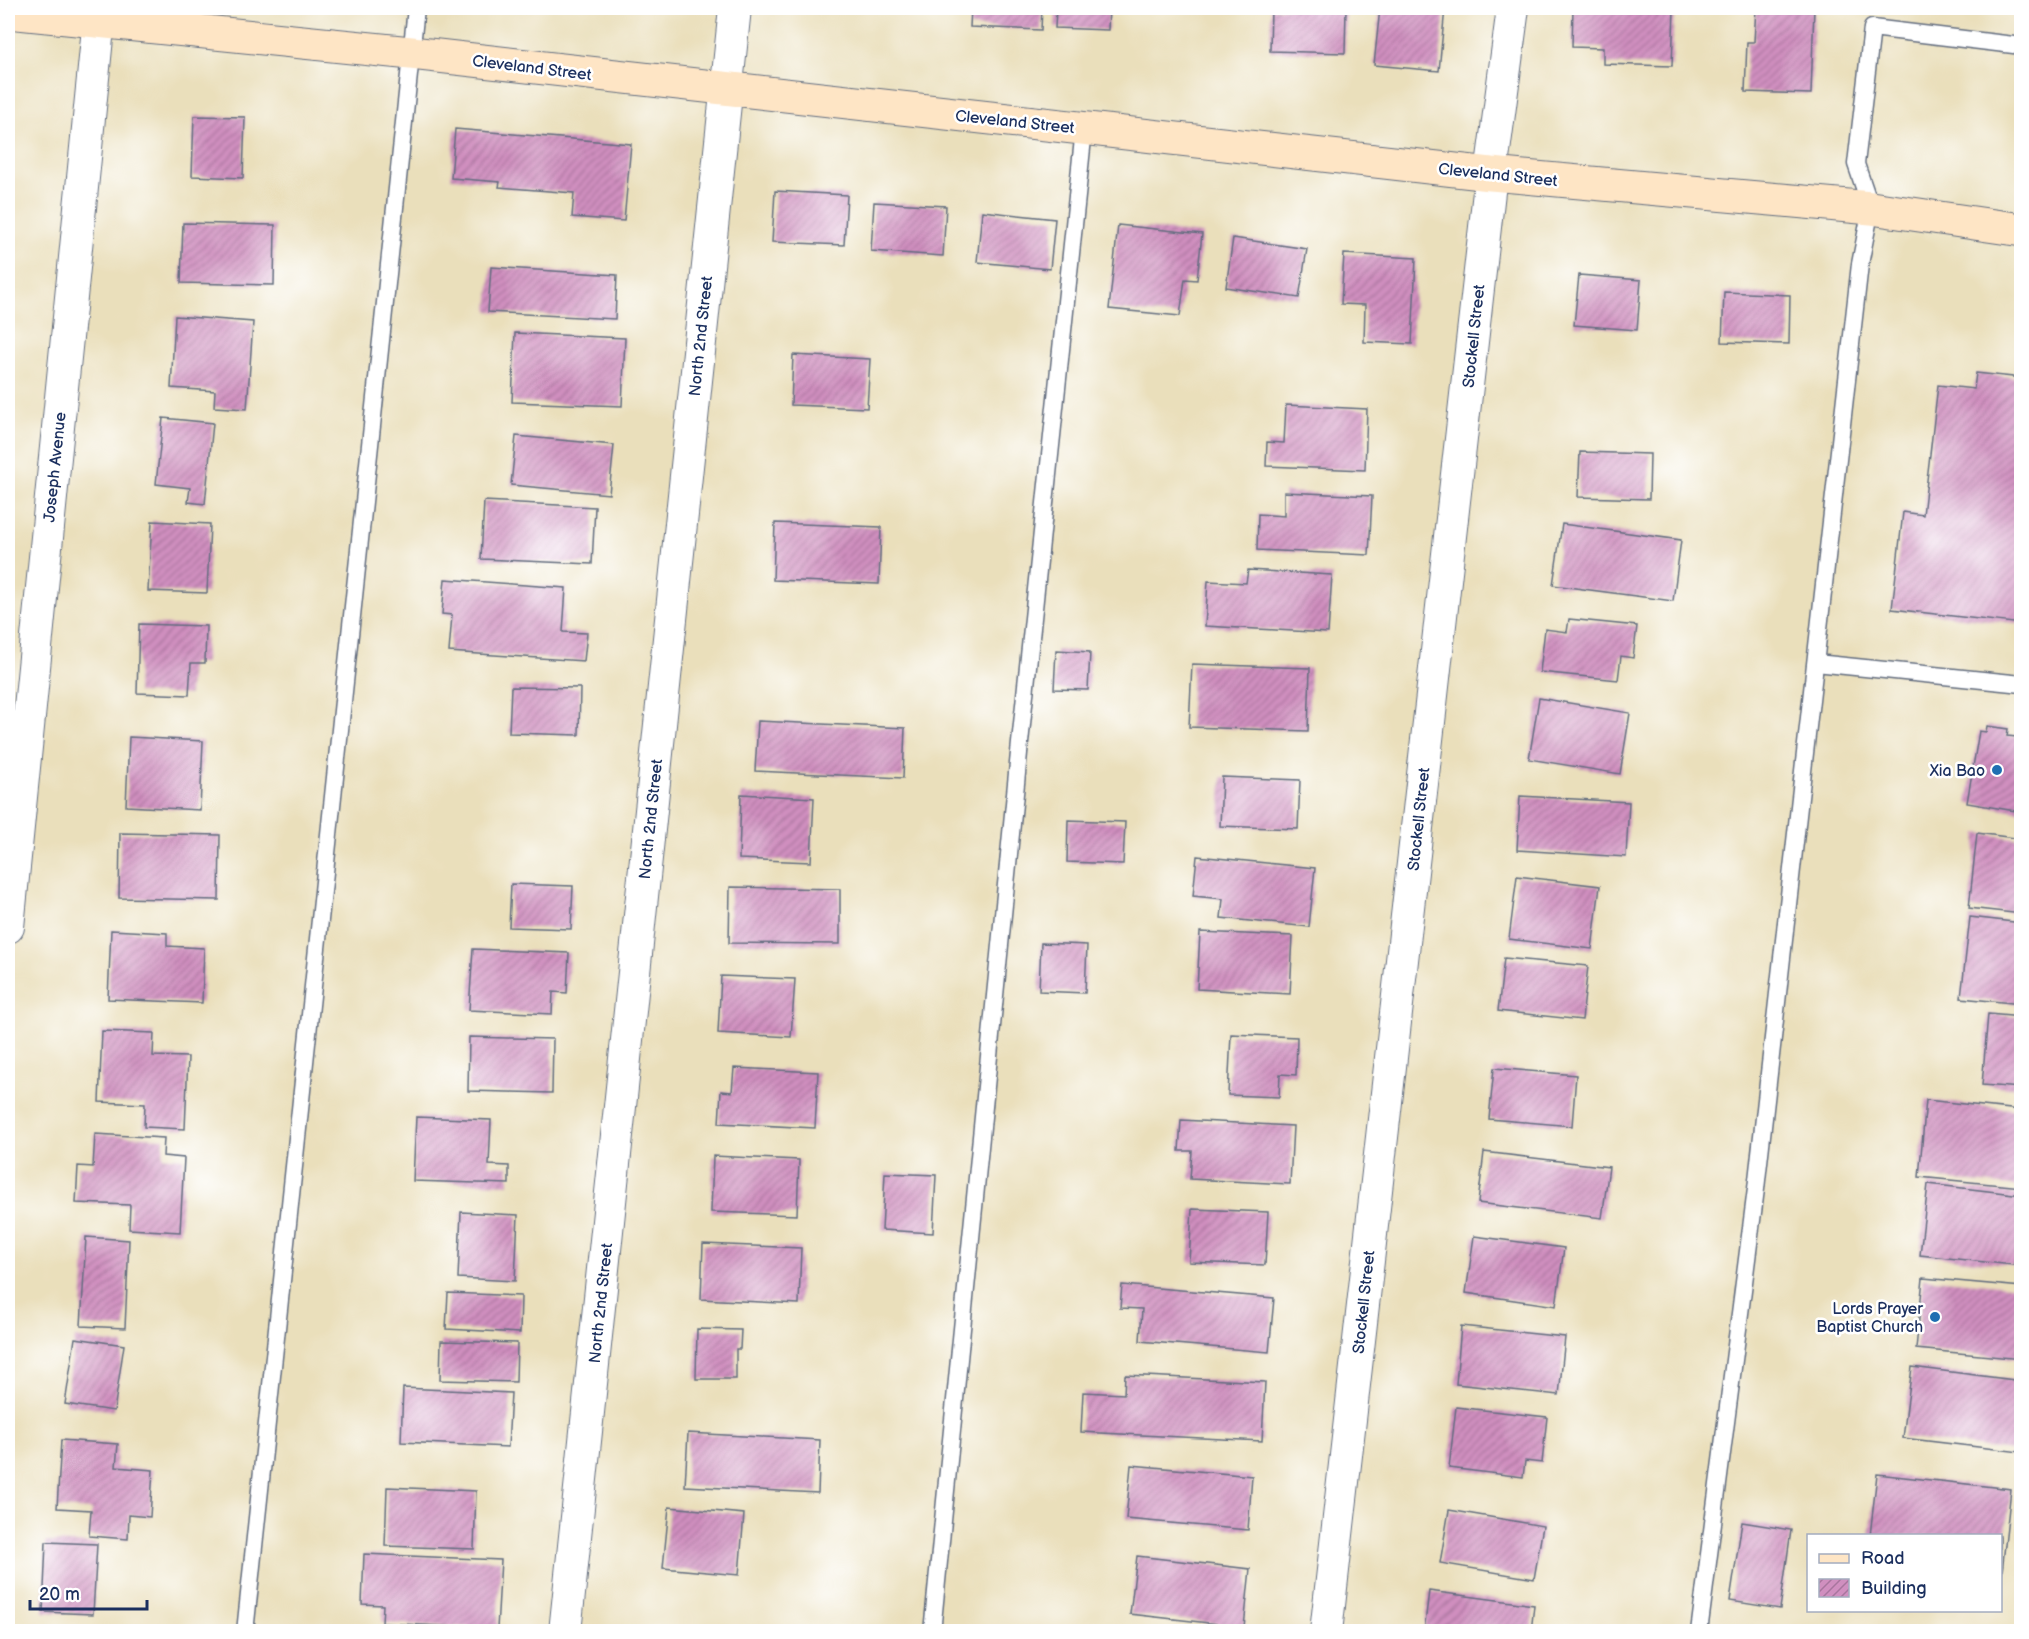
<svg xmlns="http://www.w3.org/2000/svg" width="2029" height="1639" viewBox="0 0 2029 1639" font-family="'Balsamiq Sans',sans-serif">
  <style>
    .building { fill: url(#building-hatch) }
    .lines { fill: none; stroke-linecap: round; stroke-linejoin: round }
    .service-casing { stroke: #636d7f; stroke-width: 19 }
    .minor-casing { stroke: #636d7f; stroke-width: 34 }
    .secondary-casing { stroke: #636d7f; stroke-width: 35 }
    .service { stroke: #fff; stroke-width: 16 }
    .minor { stroke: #fff; stroke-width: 32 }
    .secondary { stroke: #fee5c5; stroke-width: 33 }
    .poi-dot { fill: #1f6fb2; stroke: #fff; stroke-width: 2 }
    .labels { text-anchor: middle; stroke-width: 5; stroke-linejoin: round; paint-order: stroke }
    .street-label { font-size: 16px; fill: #1b2f5e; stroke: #fff }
    .poi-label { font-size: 16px; fill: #1b2f5e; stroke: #fff; text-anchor: end }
  </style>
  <defs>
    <pattern id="building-hatch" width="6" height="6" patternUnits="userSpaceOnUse" patternTransform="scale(1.5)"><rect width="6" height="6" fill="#d08fbf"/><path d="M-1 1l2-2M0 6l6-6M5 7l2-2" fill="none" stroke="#a8759e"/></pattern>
  </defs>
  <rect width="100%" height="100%" fill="#fff"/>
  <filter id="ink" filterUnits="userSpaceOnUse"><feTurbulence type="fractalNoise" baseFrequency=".0167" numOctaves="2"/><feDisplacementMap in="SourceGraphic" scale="12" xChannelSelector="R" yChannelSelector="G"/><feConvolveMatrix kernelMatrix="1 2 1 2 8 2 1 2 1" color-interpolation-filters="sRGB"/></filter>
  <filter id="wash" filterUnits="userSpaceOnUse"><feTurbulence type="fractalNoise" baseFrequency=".008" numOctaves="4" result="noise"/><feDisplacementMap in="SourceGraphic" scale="24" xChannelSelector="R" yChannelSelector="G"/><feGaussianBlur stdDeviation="1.35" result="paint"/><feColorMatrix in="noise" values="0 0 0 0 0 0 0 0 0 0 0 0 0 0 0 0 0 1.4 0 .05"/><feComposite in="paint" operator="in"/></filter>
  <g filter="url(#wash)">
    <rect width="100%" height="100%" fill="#eadfbb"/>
    <g id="blocks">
      <path class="building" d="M971,8h71l-1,22 -71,-3z
        M1056,8h53l-1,22 -53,-2z
        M1271,8h75l-1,45 -75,-2z
        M1380,8h65l-6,63 -65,-6z
        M1573,8h101l-2,58 -69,-2v-16l-31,-1z
        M1756,8h58l-3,86 -66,-2 2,-50h7z
        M194,116l51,1 -2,61 -51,-2z
        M455,129l176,15 -7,77 -52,-4 2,-24 -75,-6 1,-5 -49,-4z
        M775,191l72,4 -3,50 -72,-3z
        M874,202l72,4 -3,50 -72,-5z
        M982,211l73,8 -5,50 -73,-7z
        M183,223l92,2 -1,60 -93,-2z
        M1118,225l84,9 -5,46 -12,-1 -5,37 -71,-7z
        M1233,238l74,11 -8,49 -73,-11z
        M1344,254l72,4 -4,86 -48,-2 1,-37 -24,-1z
        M491,267l126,8 -2,44 -127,-7z
        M1579,275l62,5 -4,50 -63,-5z
        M1724,292l66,3 -1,49 -67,-2z
        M175,316l78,6 -6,87 -33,-2 1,-16 -44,-3z
        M515,333l110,5 -3,68 -110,-4z
        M793,355l77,4 -3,49 -76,-3z
        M1976,373l46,5v246l-130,-15 11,-97 20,3 15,-130 36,4z
        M1286,405l81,4 -2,61 -99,-4 1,-24 17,1z
        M163,418l50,5 -8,81 -17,-2 2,-14 -34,-4z
        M516,436l98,9 -5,49 -98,-9z
        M1580,452l70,2 -1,45 -71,-2z
        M1284,492l88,4 -3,59 -112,-5 1,-36 26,2z
        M484,501l111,6 -3,57 -111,-5z
        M152,521l58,3 -3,69 -59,-2z
        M775,523l106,4 -2,57 -106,-4z
        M1562,524l119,16 -8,61 -120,-16z
        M1248,570l84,5 -4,58 -123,-7 3,-45 38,2z
        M445,579l121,9 -3,44 24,1 -3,28 -135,-9 3,-37 -10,-1z
        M1569,619l68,7 -4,32 -12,-2 -3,24 -78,-8 5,-43 22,3z
        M139,624l67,2 -1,37h-14l-2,32 -52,-2z
        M1056,650l34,2 -2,38 -34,-1z
        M1192,664l118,4 -2,63 -119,-4z
        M511,687l69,1 -1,47 -70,-2z
        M1539,698l91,15 -10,61 -91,-15z
        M758,721l147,7 -2,50 -148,-7z
        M1987,726l21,3 -1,7 10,1 1,-8 4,1v82l-55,-9 12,-72 7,1z
        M129,737l74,4 -3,69 -74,-4z
        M1222,777l78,3 -2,49 -78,-3z
        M741,794l73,4 -3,64 -72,-3z
        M1520,796l109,6 -3,55 -109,-7z
        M1068,820l57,2 -2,42 -56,-2z
        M120,833l100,2 -1,65 -100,-2z
        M1977,833l45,6v75l-53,-6z
        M1197,856l118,12 -6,59 -88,-9 2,-19 -30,-3z
        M1517,876l83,10 -8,63 -83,-10z
        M511,884l62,2 -2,43 -62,-2z
        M730,887l110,2v55l-111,-1z
        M1970,917l52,6v81l-61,-6z
        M111,930l56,3v13l37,2 -2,55 -94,-4z
        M1200,932l93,4 -3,58 -93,-5z
        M1041,943l46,2 -2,48 -46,-2z
        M473,949l96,4 -2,40 -14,-1 -1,22 -83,-4z
        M1504,958l84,8 -6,54 -84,-9z
        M721,976l74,3 -4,58 -73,-4z
        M1988,1014l34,3v71l-40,-3z
        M102,1031l52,2 -1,23 35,1 -3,72 -41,-2 1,-23 -46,-2z
        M1231,1034l66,3 -1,38 -16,-1 -1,23 -51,-2z
        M469,1037l84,2 -1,54 -84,-2z
        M734,1068l84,4 -3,56 -96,-5 2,-32 11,1z
        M1494,1068l82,7 -4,51 -83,-7z
        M1926,1100l94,10 -1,16h3v61l-103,-10z
        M416,1117l75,3 -2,45 20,1v18l-96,-3z
        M1181,1120l112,6 -3,58 -100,-5 2,-28h-13z
        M95,1134l69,4 -1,18 21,2 -4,74 -51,-3 1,-24 -54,-2 2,-37 15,1z
        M1484,1152l125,15 -7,51 -124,-15z
        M713,1156l86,4 -2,55 -86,-3z
        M885,1173l51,2 -3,58 -51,-3z
        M1928,1184l94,11v71l-102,-11z
        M1192,1209l76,3 -3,53 -76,-3z
        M461,1212l57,3 -3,66 -57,-3z
        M1474,1236l90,12 -8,58 -90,-13z
        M86,1237l43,3 -4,88 -44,-2z
        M703,1244l98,4 -2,56 -98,-5z
        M1923,1278l99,9v72l-106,-10z
        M1122,1285l152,13 -5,54 -129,-11 2,-32 -22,-1z
        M448,1293l73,3 -1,37 -74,-4z
        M1461,1326l104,11 -6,58 -103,-11z
        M697,1329l44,1 -1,19h-4v30h-40z
        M75,1338l49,7 -10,66 -49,-7z
        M441,1341l76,2 -1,39 -76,-2z
        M1912,1367l110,14 -2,71 -117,-14z
        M1125,1375l140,7 -3,59 -181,-9 2,-40 41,2z
        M403,1388l108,5 -3,54 -107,-5z
        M1456,1407l91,10 -5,46 -17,-2 -2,16 -74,-9z
        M688,1433l132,7 -2,53 -133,-7z
        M61,1440l57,4 -2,23 37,3 -3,47 -21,-2 -1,24 -39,-3 2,-26 -34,-2z
        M1131,1465l121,11 -4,54 -122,-11z
        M1877,1474l134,15 -9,83h-2v-36h-130z
        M387,1487l89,4 -2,58 -89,-3z
        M669,1507l75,7 -5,61 -76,-7z
        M1449,1510l94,16 -9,53 -94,-16z
        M1742,1522l49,8 -11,79 -50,-8z
        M46,1542l51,2 -4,70 -50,-2z
        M364,1554l137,6 -4,69 -115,-6 1,-18 -21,-1z
        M1137,1556l113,13 -6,58 -114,-13z
        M1429,1591l105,14 -3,27h-107z"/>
    </g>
  </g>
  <g filter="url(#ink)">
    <use href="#blocks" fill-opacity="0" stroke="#636d7f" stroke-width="1.5"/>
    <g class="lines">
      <g class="service-casing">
        <path id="service" d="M1816,663l206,21
          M245,1632l171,-1624
          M932,1632l88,-889 64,-614
          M1699,1632l57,-443 104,-925 11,-56 -15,-44 16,-136 150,18"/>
      </g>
      <g class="minor-casing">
        <path id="minor" d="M8,927l92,-919
          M565,1632l170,-1624
          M1326,1632l165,-1458 22,-166"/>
      </g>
      <g class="secondary-casing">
        <path id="secondary" d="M8,12l403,41 1080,121 380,34 151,22"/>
      </g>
      <use href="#service" class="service"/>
      <use href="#minor" class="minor"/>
      <use href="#secondary" class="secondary"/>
    </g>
  </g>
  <g class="poi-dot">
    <circle cx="1997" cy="770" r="6"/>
    <circle cx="1935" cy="1317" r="6"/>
  </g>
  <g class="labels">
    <g class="street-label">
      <text transform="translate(532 67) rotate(7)" y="6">Cleveland Street</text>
      <text transform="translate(1015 121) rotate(6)" y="6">Cleveland Street</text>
      <text transform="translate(1498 174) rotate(6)" y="6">Cleveland Street</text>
      <text transform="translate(700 336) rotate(-84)" y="6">North 2nd Street</text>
      <text transform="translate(1473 336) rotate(-84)" y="6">Stockell Street</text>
      <text transform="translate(54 467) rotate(-84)" y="6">Joseph Avenue</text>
      <text transform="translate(650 819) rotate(-84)" y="6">North 2nd Street</text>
      <text transform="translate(1418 819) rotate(-84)" y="6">Stockell Street</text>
      <text transform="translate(1363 1302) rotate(-84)" y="6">Stockell Street</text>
      <text transform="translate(600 1303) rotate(-84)" y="6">North 2nd Street</text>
    </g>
    <g class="poi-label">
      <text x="1985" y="776">Xia Bao</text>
      <text x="1923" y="1314">Lords Prayer<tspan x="1923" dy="18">Baptist Church</tspan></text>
    </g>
  </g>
  <rect width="2029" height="1639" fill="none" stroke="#fff" stroke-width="30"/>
  <rect x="1807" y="1534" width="195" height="78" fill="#ffffff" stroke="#a4acbf" stroke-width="1.5"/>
  <rect x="1819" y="1554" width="30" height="9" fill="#fee5c5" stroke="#a4acbf" stroke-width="1.5"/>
  <text x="1861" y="1564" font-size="18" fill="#1b2f5e">Road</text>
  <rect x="1819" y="1579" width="30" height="18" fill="url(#building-hatch)" stroke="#a4acbf" stroke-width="1.5"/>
  <text x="1861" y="1594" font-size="18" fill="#1b2f5e">Building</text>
  <path d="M30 1600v9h117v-9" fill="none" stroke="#1b2f5e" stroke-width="3"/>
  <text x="39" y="1600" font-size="18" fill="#1b2f5e" stroke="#ffffff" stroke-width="4.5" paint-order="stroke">20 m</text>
</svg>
